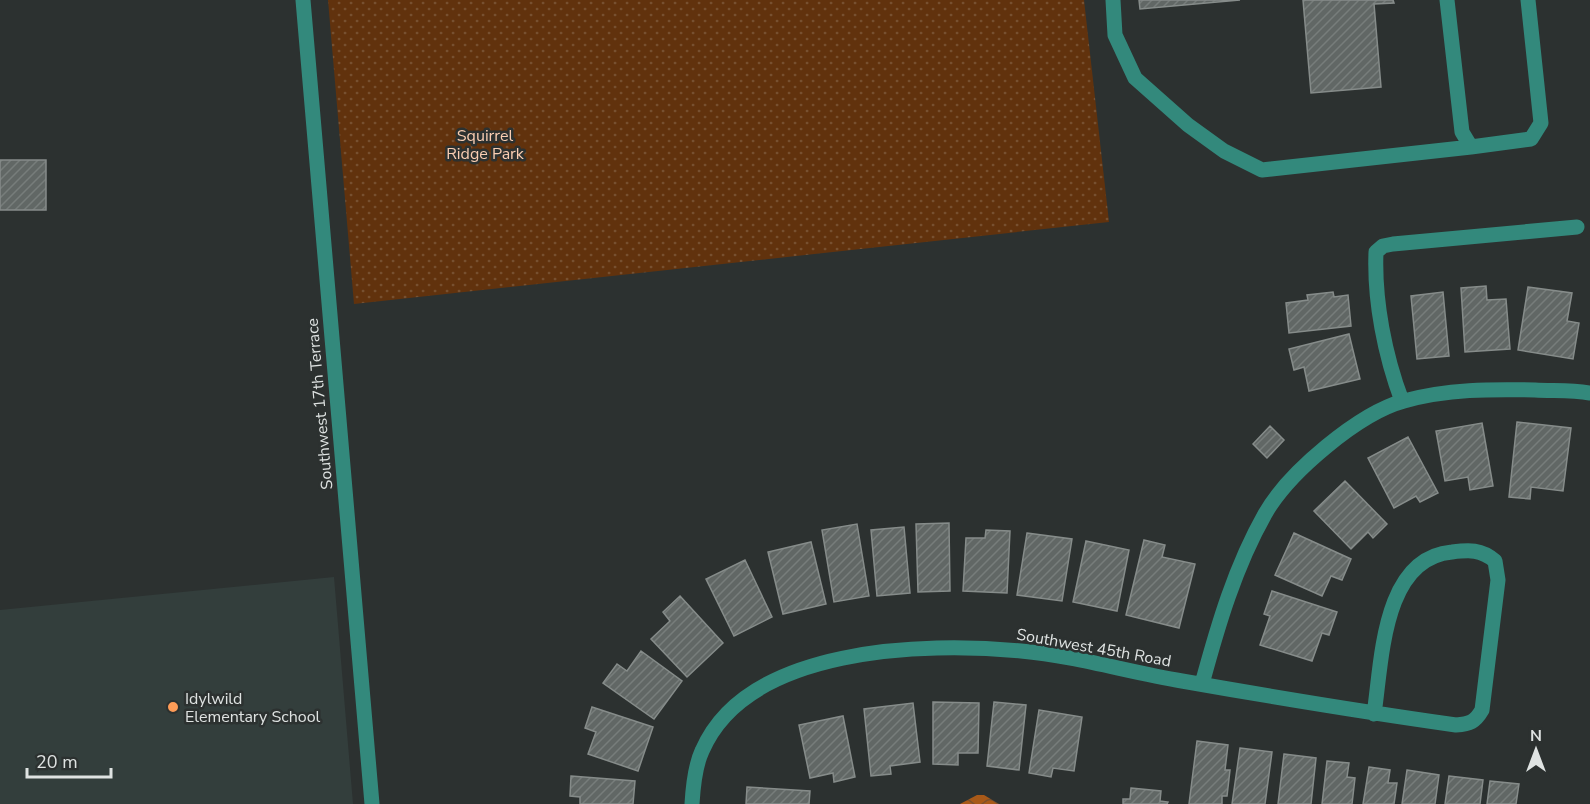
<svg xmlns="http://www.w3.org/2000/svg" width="1590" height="804" viewBox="0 0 1590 804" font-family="'Nunito Sans',sans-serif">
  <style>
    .built { fill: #333e3c }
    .park { fill: url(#park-dots) }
    .water { fill: url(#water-waves) }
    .building { fill: url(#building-hatch); stroke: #868c8a; stroke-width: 1.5 }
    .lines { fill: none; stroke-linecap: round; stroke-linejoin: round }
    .minor { stroke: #33897c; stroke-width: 15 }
    .poi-dot { fill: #fe9c57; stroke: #2c3130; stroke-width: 2 }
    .labels { text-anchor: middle; stroke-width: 5; stroke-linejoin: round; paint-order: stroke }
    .park-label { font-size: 16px; fill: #faceb2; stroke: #2c3130 }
    .street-label { font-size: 16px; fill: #dfe3e2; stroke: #2c3130 }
    .poi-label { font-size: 16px; fill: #dfe3e2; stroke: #2c3130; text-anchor: start }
  </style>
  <defs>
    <pattern id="park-dots" width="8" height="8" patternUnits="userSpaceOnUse" patternTransform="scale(1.5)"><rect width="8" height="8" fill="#61320d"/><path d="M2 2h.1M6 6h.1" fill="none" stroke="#775030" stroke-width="1.8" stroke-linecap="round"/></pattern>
    <pattern id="water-waves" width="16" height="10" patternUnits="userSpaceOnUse" patternTransform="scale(1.5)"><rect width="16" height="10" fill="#a85918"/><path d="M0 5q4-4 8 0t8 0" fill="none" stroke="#7b502c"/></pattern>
    <pattern id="building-hatch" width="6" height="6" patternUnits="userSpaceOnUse" patternTransform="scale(1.5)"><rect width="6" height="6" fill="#616765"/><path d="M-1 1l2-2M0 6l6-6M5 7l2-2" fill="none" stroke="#777d7b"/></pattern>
  </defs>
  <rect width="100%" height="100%" fill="#2c3130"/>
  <path class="built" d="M334,577l19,227h-353v-194z"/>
  <path class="park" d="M328,0h756l25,222 -755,82z"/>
  <path class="water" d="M977,795h7l15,9h-39z"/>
  <path class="building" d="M1139,0h101l-100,9z
    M1303,0h90l1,3 -20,1 7,83 -70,6z
    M0,160h46v50h-46z
    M1486,286l1,14 19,-1 4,50 -45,3 -4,-64z
    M1528,287l44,6 -5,28 12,2 -6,36 -55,-9z
    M1333,292l1,5 14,-2 3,31 -62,7 -3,-30 22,-3 -1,-5z
    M1443,292l6,64 -32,3 -6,-63z
    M1349,334l11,45 -51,12 -5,-24 -10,3 -5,-21z
    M1517,422l54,6 -8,63 -32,-4 -1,12 -21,-2z
    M1482,423l11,63 -23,4 -2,-13 -23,4 -9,-50z
    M1270,426l14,14 -17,18 -14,-14z
    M1408,437l30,56 -18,9 -4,-6 -22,12 -26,-50z
    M1345,481l42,43 -14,14 -5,-6 -17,17 -37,-38z
    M949,523l1,68 -32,1 -2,-68z
    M857,524l12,72 -35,6 -12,-72z
    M904,527l6,66 -33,3 -6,-66z
    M986,530l24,1 -3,62 -44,-2 3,-53h19z
    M1027,533l45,6 -10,62 -45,-6z
    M1294,533l57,26 -9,21 -11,-4 -9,20 -47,-21z
    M1144,540l21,5 -3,12 33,7 -16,64 -53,-13z
    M1086,541l43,9 -12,61 -44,-9z
    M811,542l15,62 -43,10 -15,-62z
    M745,560l27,57 -38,19 -28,-57z
    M1272,591l65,21 -8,23 -7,-2 -10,28 -52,-16 10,-29 -6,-2z
    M680,596l43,47 -36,34 -36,-38 19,-18 -7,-9z
    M641,651l41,30 -28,38 -51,-36 14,-19 10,7z
    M933,702l46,1 -1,50h-20v12l-25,-1z
    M994,702l32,3 -7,65 -32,-4z
    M913,703l7,59 -30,4 1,8 -20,2 -7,-67z
    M592,707l61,20 -15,44 -50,-17 8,-22 -11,-4z
    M1039,710l43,7 -8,54 -21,-3 -2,9 -22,-4z
    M843,716l12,61 -21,5 -1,-9 -23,5 -11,-53z
    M1197,741l31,4 -3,25h5l-3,26h-5v8h-33z
    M1240,748l32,4 -7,52h-33z
    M1284,754l32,4 -5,46h-33z
    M1327,761l22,2 -2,14 8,1 -3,26h-30z
    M1369,767l21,3 -2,13h9l-3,21h-31z
    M1407,770l32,5 -4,29h-33z
    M571,776l64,5 -2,23h-53v-7l-10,-1z
    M1449,776l34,4 -3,24h-35z
    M1490,781l29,3 -3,20h-29z
    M747,787l63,4 -1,13h-63z
    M1131,788l30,3 -1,10 8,1 -1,2h-44v-5h7z"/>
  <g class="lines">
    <path class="minor" d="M303,0l69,804
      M1113,0l2,35 20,43 53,47 36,26 38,19 209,-23
      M1447,0l15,132 9,15 60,-8 10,-16 -13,-123
      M1402,401c-17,-45 -28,-100 -26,-149l7,-6 10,-2 184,-17
      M1202,684c16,-59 33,-117 63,-170 23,-41 94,-101 139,-113 43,-12 87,-12 131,-11 19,1 37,0 55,3
      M692,804c1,-17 3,-38 10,-53 45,-105 223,-109 319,-100 55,5 107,21 161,30 91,16 182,31 274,44 14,-1 19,-3 26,-15l16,-130 -3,-19c-14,-12 -26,-11 -43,-9 -70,6 -70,110 -78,162"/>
  </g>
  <circle class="poi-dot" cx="173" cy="707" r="6"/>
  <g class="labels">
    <g class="park-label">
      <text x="485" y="141">Squirrel<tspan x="485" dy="18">Ridge Park</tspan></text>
    </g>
    <g class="street-label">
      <text transform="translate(319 404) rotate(-95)" y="6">Southwest 17th Terrace</text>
      <text transform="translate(1094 647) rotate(10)" y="6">Southwest 45th Road</text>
    </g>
    <g class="poi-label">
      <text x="185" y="704">Idylwild<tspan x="185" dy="18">Elementary School</tspan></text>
    </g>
  </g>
  <g transform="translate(1536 750)" stroke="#2c3130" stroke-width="4.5" paint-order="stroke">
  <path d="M0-4.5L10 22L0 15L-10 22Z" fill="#dfe3e2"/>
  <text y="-9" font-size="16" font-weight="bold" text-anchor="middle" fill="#dfe3e2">N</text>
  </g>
  <path d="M27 768v9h84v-9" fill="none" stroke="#dfe3e2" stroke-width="3"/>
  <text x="36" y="768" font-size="18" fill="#dfe3e2" stroke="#2c3130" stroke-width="4.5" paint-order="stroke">20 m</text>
</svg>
